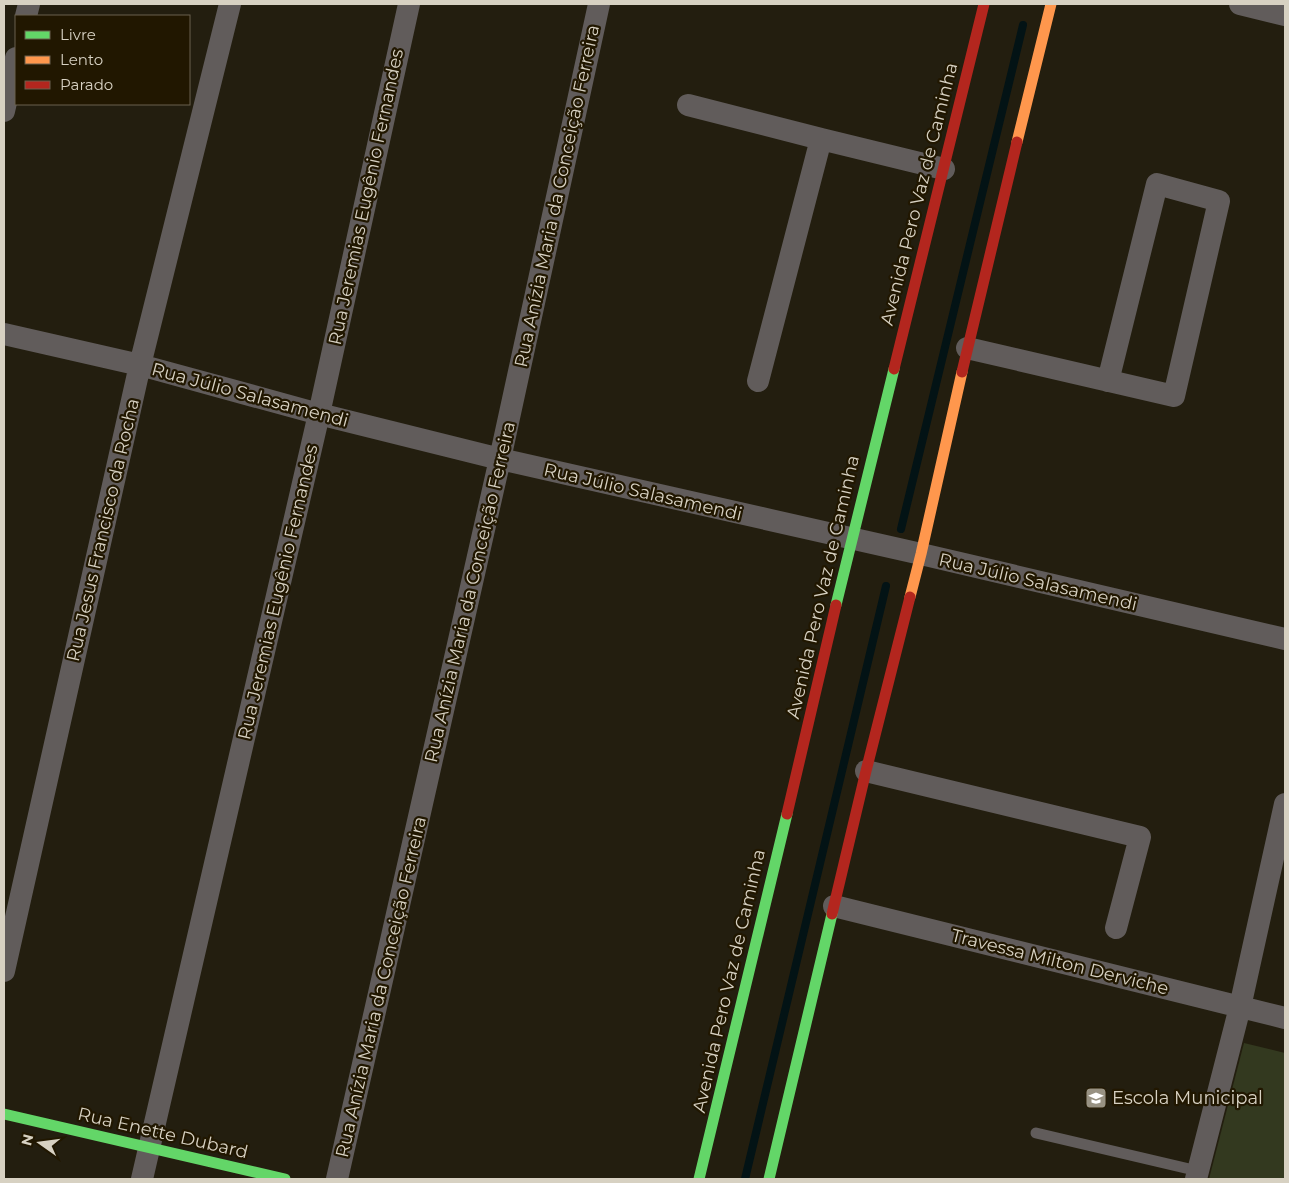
<svg xmlns="http://www.w3.org/2000/svg" width="1289" height="1183" viewBox="0 0 1289 1183" font-family="Montserrat,sans-serif">
  <style>
    .green { fill: #33391f }
    .lines { fill: none; stroke-linecap: round; stroke-linejoin: round }
    .stream { stroke: #031315; stroke-width: 8 }
    .lane { stroke: #615c5b; stroke-width: 11 }
    .street { stroke: #615c5b; stroke-width: 22 }
    .fast { stroke: #63d668; stroke-width: 11 }
    .slow { stroke: #ff974d; stroke-width: 11 }
    .jam { stroke: #b3261e; stroke-width: 11 }
    .labels { text-anchor: middle; stroke-width: 4.5; stroke-linejoin: round; paint-order: stroke }
    .street-label { font-size: 18px; fill: #d7d1c2; stroke: #211700 }
    .poi-label { font-size: 18px; fill: #d7d1c2; stroke: #211700; text-anchor: start }
  </style>
  <rect width="100%" height="100%" fill="#231e0f"/>
  <path class="green" d="M1244,1043l41,10v126h-76z"/>
  <g class="lines">
    <path class="stream" d="M901,529l122,-504
      M745,1179l141,-593"/>
    <path class="lane" d="M1036,1133l162,38"/>
    <path class="street" d="M1240,4l45,11
      M26,16l3,-12
      M688,105l133,34
      M4,111l12,-53
      M4,334l136,31 179,49 181,45 421,95 364,85
      M967,348l207,48 45,-195 -62,-17 -49,197
      M758,381l63,-242 123,30
      M866,771l274,66 -24,91
      M834,906l451,112
      M4,971l136,-606 90,-361
      M142,1179l177,-765 90,-410
      M337,1179l163,-720 99,-455
      M1196,1179l44,-172 45,-203"/>
    <path class="fast" d="M836,605l58,-236
      M4,1114l281,65
      M699,1179l88,-365
      M769,1179l63,-265"/>
    <path class="slow" d="M1017,142l34,-138
      M910,597l11,-43 41,-182"/>
    <path class="jam" d="M894,369l90,-365
      M962,372l55,-230
      M787,814l49,-209
      M832,914l34,-143 44,-174"/>
  </g>
  <defs>
    <g id="school-square" transform="scale(1.125)"><rect x="-9" y="-9" width="18" height="18" rx="4" fill="#989283" stroke="#211700"/><path d="M0-5L7-2L0 1L-7-2ZM-4 1L0 2.5L4 1V4Q0 6-4 4Z" fill="#fff"/></g>
  </defs>
  <g fill-rule="evenodd">
    <use href="#school-square" x="1096" y="1098"/>
  </g>
  <g class="labels">
    <g class="street-label">
      <text transform="translate(919 194) rotate(-76)" y="6">Avenida Pero Vaz de Caminha</text>
      <text transform="translate(557 196) rotate(-78)" y="6">Rua Anízia Maria da Conceição Ferreira</text>
      <text transform="translate(366 197) rotate(-78)" y="6">Rua Jeremias Eugênio Fernandes</text>
      <text transform="translate(250 395) rotate(15)" y="6">Rua Júlio Salasamendi</text>
      <text transform="translate(643 492) rotate(13)" y="6">Rua Júlio Salasamendi</text>
      <text transform="translate(103 530) rotate(-77)" y="6">Rua Jesus Francisco da Rocha</text>
      <text transform="translate(1038 582) rotate(13)" y="6">Rua Júlio Salasamendi</text>
      <text transform="translate(823 587) rotate(-77)" y="6">Avenida Pero Vaz de Caminha</text>
      <text transform="translate(278 592) rotate(-77)" y="6">Rua Jeremias Eugênio Fernandes</text>
      <text transform="translate(470 592) rotate(-77)" y="6">Rua Anízia Maria da Conceição Ferreira</text>
      <text transform="translate(1060 962) rotate(14)" y="6">Travessa Milton Derviche</text>
      <text transform="translate(729 981) rotate(-77)" y="6">Avenida Pero Vaz de Caminha</text>
      <text transform="translate(381 987) rotate(-77)" y="6">Rua Anízia Maria da Conceição Ferreira</text>
      <text transform="translate(163 1133) rotate(13)" y="6">Rua Enette Dubard</text>
    </g>
    <g class="poi-label">
      <text x="1112" y="1104">Escola Municipal</text>
    </g>
  </g>
  <rect width="1289" height="1183" fill="none" stroke="#d7d1c2" stroke-width="10"/>
  <rect x="15" y="15" width="175" height="90" fill="#211700" stroke="#6a614e"/>
  <rect x="25" y="31" width="25" height="8" fill="#63d668" stroke="#6a614e"/>
  <text x="60" y="40" font-size="15" fill="#d7d1c2">Livre</text>
  <rect x="25" y="56" width="25" height="8" fill="#ff974d" stroke="#6a614e"/>
  <text x="60" y="65" font-size="15" fill="#d7d1c2">Lento</text>
  <rect x="25" y="81" width="25" height="8" fill="#b3261e" stroke="#6a614e"/>
  <text x="60" y="90" font-size="15" fill="#d7d1c2">Parado</text>
  <g transform="translate(40 1143) rotate(284)" stroke="#211700" stroke-width="4" paint-order="stroke">
  <path d="M0-4L9 19L0 12L-9 19Z" fill="#d7d1c2"/>
  <text y="-8" font-size="14" font-weight="bold" text-anchor="middle" fill="#d7d1c2">N</text>
  </g>
</svg>
